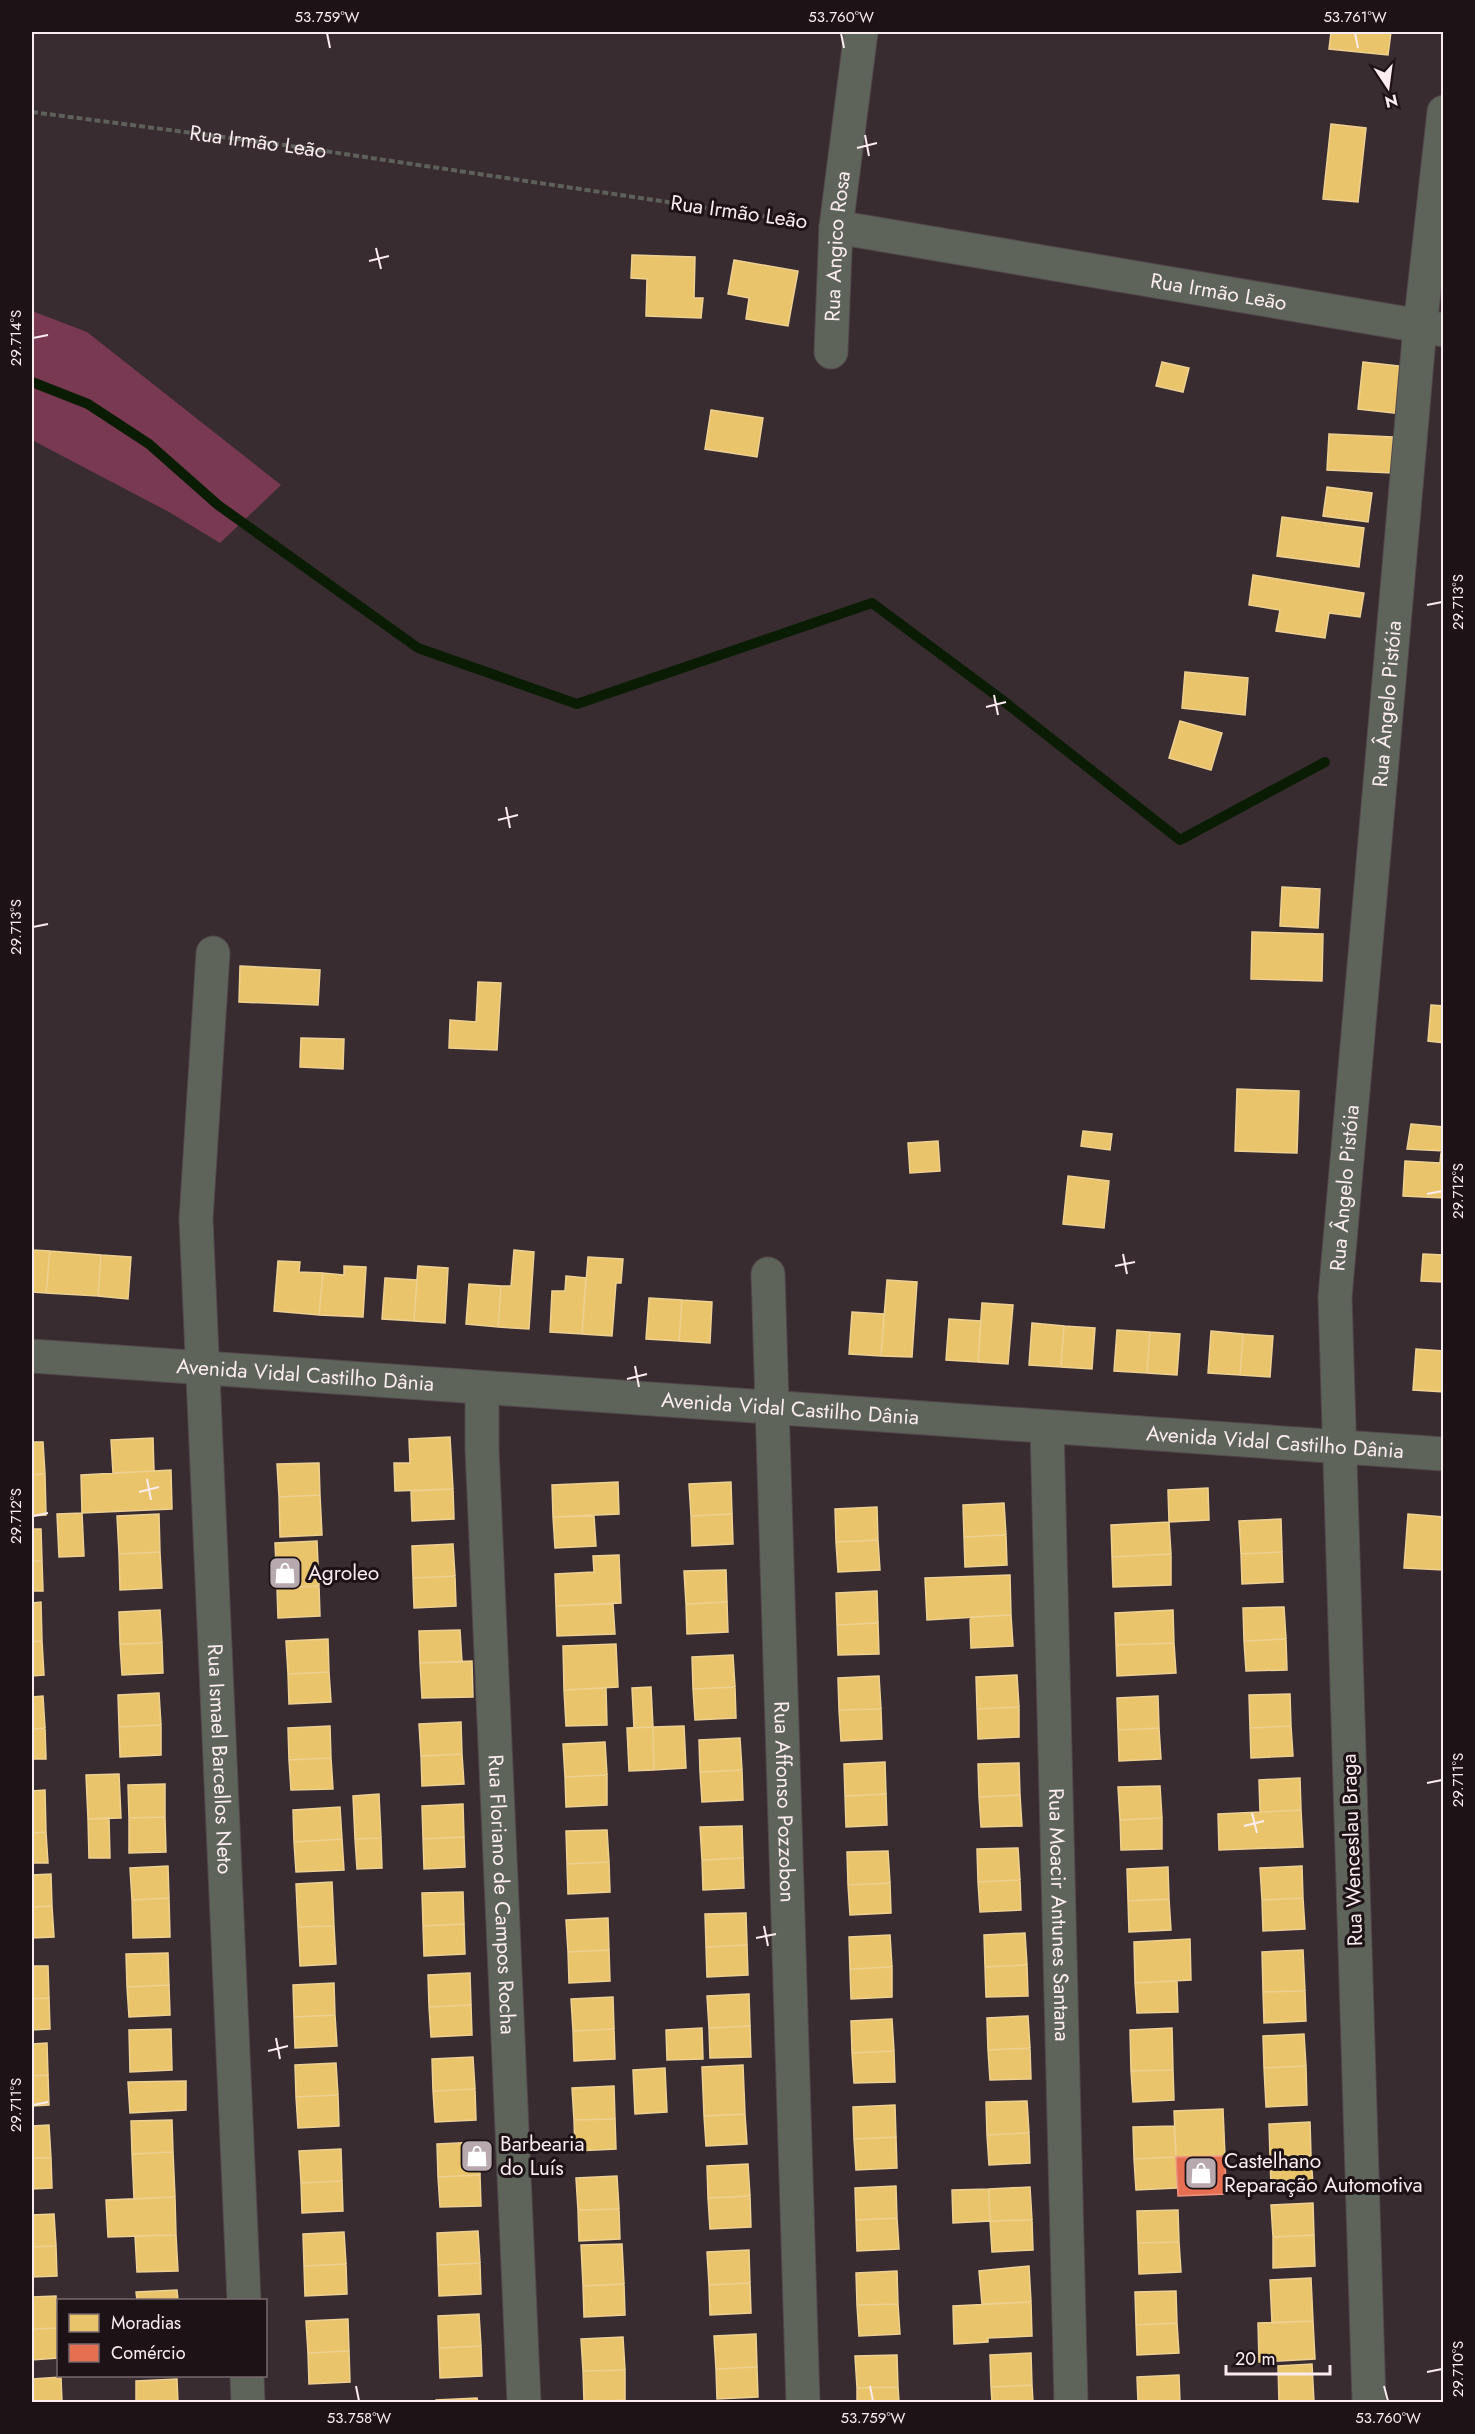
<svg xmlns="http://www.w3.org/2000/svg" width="1475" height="2434" viewBox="0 0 1475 2434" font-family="Jost,sans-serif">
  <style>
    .forest { fill: #7a3952 }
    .homes { fill: #e9c46a; stroke: #eed092; stroke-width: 1.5 }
    .shops { fill: #e76f51; stroke: #ed9481; stroke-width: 1.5 }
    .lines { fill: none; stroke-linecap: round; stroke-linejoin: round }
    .stream { stroke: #0a1d04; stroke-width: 10 }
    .minor-casing { stroke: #52484c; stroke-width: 35 }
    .path { stroke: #5e605a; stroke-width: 4; stroke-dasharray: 6 3; stroke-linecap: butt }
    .minor { stroke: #5f645b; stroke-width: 33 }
    .ticks { fill: none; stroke: #fbecf0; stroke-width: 2 }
    .labels { text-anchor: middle; stroke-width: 6; stroke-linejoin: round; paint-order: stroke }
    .street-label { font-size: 21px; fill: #fbecf0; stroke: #1d1317 }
    .poi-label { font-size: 21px; fill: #fbecf0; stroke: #1d1317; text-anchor: start }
    .neatline { fill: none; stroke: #fbecf0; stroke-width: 2 }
    .ticks-label { font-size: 15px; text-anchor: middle; fill: #fbecf0 }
  </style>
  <rect width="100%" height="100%" fill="#382c30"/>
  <path class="forest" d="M32,311l55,21 194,153 -61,58 -51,-31 -137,-72z"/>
  <path class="homes" d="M1331,32h60l-3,23 -59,-6z
    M1331,124l35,4 -8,74 -35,-3z
    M632,255l63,2 -1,41h9l-2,20 -55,-2 1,-37 -16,-1z
    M734,260l64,11 -10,55 -42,-7 3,-21 -21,-4z
    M1162,362l27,6 -6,24 -27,-6z
    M1363,362l44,5 -5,47 -44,-5z
    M711,410l52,8 -6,39 -52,-8z
    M1329,434l64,3 -1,36 -65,-3z
    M1327,487l45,6 -4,29 -45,-6z
    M1282,517l82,11 -5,39 -82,-11z
    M1253,575l111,18 -4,24 -31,-4 -4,25 -49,-7 4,-21 -31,-5z
    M1185,672l63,6 -3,37 -63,-7z
    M1180,721l42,12 -11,37 -42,-12z
    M1282,887l38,2 -2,39 -38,-2z
    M1252,932l71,2 -1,47 -71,-2z
    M240,966l80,4 -2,35 -79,-3z
    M478,982l23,1 -4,67 -48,-2 1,-28 26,2z
    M1431,1005l13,1v37l-16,-2z
    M301,1038l43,1 -1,30 -43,-2z
    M1237,1089l62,2 -2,62 -62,-2z
    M1411,1124l33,3v24l-37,-2z
    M1083,1131l29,3 -2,16 -29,-4z
    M938,1141l2,30 -30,2 -2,-30z
    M1441,1153h3v45l-41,-2 2,-35 35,2z
    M1068,1176l41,5 -5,47 -41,-4z
    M32,1250l18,1 -4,42 -14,-1z
    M514,1250l20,2 -5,77 -31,-2 3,-41h10z
    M50,1251l51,4 -3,41 -52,-3z
    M1423,1254l21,1v27l-23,-1z
    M101,1255l30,2 -3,42 -30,-3z
    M588,1257l35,2 -2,24h-5l-4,53 -30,-2z
    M278,1261l22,1 -1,10 24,1 -4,42 -45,-4z
    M344,1266l22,1 -3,50 -44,-2 4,-42 21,2z
    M418,1266l30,2 -3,55 -31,-2z
    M566,1276l20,2 -4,56 -32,-2 2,-41h13z
    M385,1278l32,2 -3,41 -32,-2z
    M887,1280l30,2 -5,75 -31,-1z
    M469,1284l32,2 -3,41 -32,-3z
    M649,1298l33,2 -3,41 -33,-2z
    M682,1300l30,2 -2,41 -31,-2z
    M982,1303l31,2 -5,59 -30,-2z
    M852,1312l32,2 -3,42 -32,-2z
    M949,1319l32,2 -3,41 -32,-2z
    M1032,1323l32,3 -3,41 -32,-2z
    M1064,1326l31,2 -3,41 -31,-2z
    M1117,1330l33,2 -3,41 -33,-2z
    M1211,1331l32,3 -3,41 -32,-2z
    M1150,1332l30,2 -3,41 -30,-2z
    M1243,1334l30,2 -3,41 -30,-2z
    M1416,1349l28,2v41l-31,-2z
    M450,1437l3,52 -58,2 -1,-28h16l-1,-24z
    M153,1438l1,33 -41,2 -2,-33z
    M32,1442h11l2,32 -13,1z
    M319,1463l1,32 -41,2 -2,-33z
    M171,1470l1,39 -90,4 -1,-38z
    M45,1474l1,41 -14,1v-41z
    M618,1482l1,32 -66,3 -1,-32z
    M731,1482l1,32 -41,2 -2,-32z
    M1208,1488l1,32 -40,2 -1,-32z
    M453,1489l1,30 -42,2 -1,-30z
    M320,1495l2,40 -42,2 -1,-40z
    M1004,1503l2,32 -42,2 -1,-32z
    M877,1507l1,33 -42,2 -1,-33z
    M82,1513l2,43 -25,1 -2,-43z
    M159,1514l1,38 -41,2 -2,-38z
    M732,1514l1,30 -41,2 -1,-30z
    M1408,1514l36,3v53l-40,-2z
    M594,1516l2,30 -41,2 -2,-31z
    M1281,1519l1,33 -41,2 -2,-33z
    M1169,1522l2,32 -59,3 -1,-32z
    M32,1529h9l1,32h-10z
    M1006,1535l1,30 -42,2 -1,-30z
    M878,1540l2,30 -42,2 -2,-30z
    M317,1541l2,45 -42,2 -2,-45z
    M453,1544l2,32 -42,2 -1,-32z
    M160,1552l2,36 -42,2 -1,-36z
    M1282,1552l1,30 -41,2 -1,-30z
    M1171,1554v31l-58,2 -1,-30z
    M619,1555l2,48 -65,3 -1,-32 39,-2 -1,-16z
    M32,1561h10l1,30h-11z
    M726,1570l1,32 -41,2 -2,-33z
    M1010,1575l1,40 -84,5 -2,-42z
    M455,1576l1,30 -42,2 -1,-30z
    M319,1586l1,30 -42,2 -1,-30z
    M877,1591l1,32 -41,2 -1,-32z
    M41,1602l1,39 -10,1v-39z
    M727,1602l1,30 -41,2 -1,-30z
    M613,1604l2,30 -58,2 -1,-30z
    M1284,1607l2,32 -42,2 -1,-33z
    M160,1610l2,33 -42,1 -1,-32z
    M1173,1610l1,33 -58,2 -1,-32z
    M1011,1615l2,31 -42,2 -1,-31z
    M878,1623l1,31 -41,1 -1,-30z
    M460,1630l2,32 -42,1 -1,-32z
    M328,1639l1,33 -41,2 -2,-33z
    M1286,1639l1,31 -41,1 -2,-30z
    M42,1641l2,34 -12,1v-34z
    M162,1643l1,30 -41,2 -2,-31z
    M1174,1643l2,30 -59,3 -1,-31z
    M616,1644l2,43 -54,3 -1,-44z
    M733,1655l2,32 -42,2 -1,-32z
    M472,1661l1,36 -51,1 -2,-35z
    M329,1672l2,30 -42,2 -1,-30z
    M1017,1675l2,32 -42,2 -1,-32z
    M879,1676l2,33 -42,1 -1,-32z
    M651,1687l2,40 -19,1 -2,-40z
    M735,1687l1,31 -41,2 -2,-31z
    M606,1688l1,37 -41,1 -2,-36z
    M159,1693l2,32 -42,2 -1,-32z
    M1290,1694l1,32 -41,2 -1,-33z
    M43,1696l2,32 -13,1v-32z
    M1158,1696l1,32 -41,2 -1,-32z
    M1019,1707v30l-41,2 -1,-30z
    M881,1709l1,30 -41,2 -2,-31z
    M461,1722l1,32 -41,2 -2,-32z
    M161,1725v30l-41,2 -1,-30z
    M330,1726l1,32 -42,2 -1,-32z
    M684,1726l2,42 -32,2 -1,-43z
    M1291,1726l2,30 -42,2 -1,-30z
    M653,1727l1,43 -25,1 -2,-43z
    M45,1728l1,31h-14v-30z
    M1159,1728l2,31 -42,2 -1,-31z
    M740,1738l2,32 -42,2 -1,-32z
    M605,1742l2,33 -42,2 -2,-33z
    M462,1754l2,30 -42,2 -1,-30z
    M331,1758l2,31 -42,1 -2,-30z
    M885,1762l1,32 -41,2 -1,-32z
    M1019,1763l1,32 -41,2 -1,-33z
    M742,1770l1,30 -41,2 -2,-30z
    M119,1774l2,44 -33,1 -2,-44z
    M607,1775v30l-41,2 -1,-30z
    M1300,1778l1,32 -41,2 -1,-32z
    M165,1784v33l-36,1 -1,-33z
    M1160,1786l2,32 -42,2 -2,-33z
    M45,1790l1,42 -14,1v-42z
    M379,1794l2,44 -26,1 -2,-43z
    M886,1794l1,31 -41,2 -1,-31z
    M1020,1795l2,31 -41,1 -2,-30z
    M463,1804l1,33 -41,2 -1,-33z
    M340,1807l2,32 -48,3 -1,-32z
    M1301,1810l2,37 -84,3 -1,-36z
    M165,1817l1,35 -37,1v-35z
    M109,1818l1,40h-21l-1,-39z
    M1162,1818v31l-41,1 -1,-30z
    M742,1826l1,32 -41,2 -2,-33z
    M607,1830l2,32 -42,2 -1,-33z
    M46,1832l2,31h-16v-30z
    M464,1837l1,30 -41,2 -1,-30z
    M381,1838l1,30 -25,1 -2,-30z
    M342,1839l2,31 -48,2 -2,-30z
    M1018,1848l2,32 -42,2 -1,-33z
    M888,1851l2,32 -42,2 -1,-33z
    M743,1858l1,30 -41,2 -1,-30z
    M609,1862l1,30 -42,2 -1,-30z
    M168,1866l1,32 -37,2 -2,-32z
    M1302,1866l1,32 -41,2 -2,-32z
    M1168,1867l1,32 -41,2 -1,-32z
    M51,1874l1,32 -20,1v-32z
    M1020,1880l1,30 -41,2 -2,-30z
    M332,1882l2,44 -36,1 -2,-43z
    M890,1883l1,30 -41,2 -2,-30z
    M463,1892l1,32 -41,2 -1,-33z
    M169,1898l1,39 -37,1 -1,-38z
    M1303,1898l2,31 -42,2 -1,-31z
    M1169,1899l2,31 -42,2 -1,-31z
    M52,1906l2,31 -22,1v-31z
    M746,1913l1,32 -41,2 -1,-33z
    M608,1918l1,32 -41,2 -2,-32z
    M464,1924l1,30 -41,2 -1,-30z
    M334,1926l2,38 -36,2 -2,-39z
    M1025,1933l2,32 -42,2 -1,-32z
    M890,1935l2,32 -42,2 -1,-32z
    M1190,1939l1,41 -56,3 -1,-41z
    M747,1945l1,30 -41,2 -1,-30z
    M609,1950l1,31 -41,2 -1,-31z
    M1303,1950l2,41 -42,1 -1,-40z
    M168,1953l1,32 -42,2 -1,-33z
    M1027,1965l1,31 -42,1 -1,-30z
    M32,1966h16l1,32 -17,1z
    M892,1967v30l-41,2 -1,-30z
    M470,1973l1,32 -42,2 -1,-32z
    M1177,1981l1,31 -41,1 -2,-30z
    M334,1983l1,32 -41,2 -1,-32z
    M169,1985l1,30 -41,2 -2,-30z
    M1305,1991l1,30 -42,2 -1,-31z
    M749,1994l1,32 -41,2 -2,-32z
    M613,1997l1,32 -41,2 -2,-32z
    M49,1998l1,31 -18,1v-31z
    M471,2005l1,30 -41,2 -2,-30z
    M335,2015l2,31 -42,2 -1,-31z
    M1028,2016l2,32 -42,2 -1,-32z
    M892,2019l2,32 -42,2 -1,-32z
    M750,2026l1,31 -41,1 -1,-30z
    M702,2028l1,31 -36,1 -1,-30z
    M1172,2028l1,42 -42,1 -1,-41z
    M171,2029l1,41 -42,2 -1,-42z
    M614,2029l1,30 -41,2 -1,-30z
    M1304,2034l2,32 -42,2 -1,-32z
    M47,2043l1,32 -16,1v-32z
    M1030,2048l1,31 -41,1 -2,-30z
    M894,2051l1,31 -41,1 -2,-30z
    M473,2057l2,32 -42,2 -1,-32z
    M336,2063l2,32 -42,2 -1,-32z
    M743,2065l2,49 -41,2 -2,-49z
    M1306,2066l1,39 -41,2 -2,-39z
    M665,2068l2,44 -32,2 -2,-44z
    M1173,2070l1,30 -41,2 -2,-31z
    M48,2075l1,30 -17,1v-30z
    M186,2081v29l-56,3 -2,-31z
    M614,2086l1,33 -41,1 -2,-32z
    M475,2089l1,31 -41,2 -2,-31z
    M338,2095l1,31 -41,2 -2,-31z
    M1027,2101l2,32 -42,2 -1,-33z
    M895,2105l1,32 -42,2 -1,-32z
    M1223,2109l2,47 -49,1 -2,-46z
    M745,2114l2,30 -41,2 -2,-30z
    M615,2119l1,30 -41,2 -1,-31z
    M172,2120l1,32 -41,2 -1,-33z
    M1310,2122l1,33 -41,1 -1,-32z
    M49,2125l2,33h-19v-32z
    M1174,2126l2,31 -42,2 -1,-32z
    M1029,2133l1,30 -41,2 -2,-30z
    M896,2137l1,31 -41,2 -2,-31z
    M479,2142l1,33 -42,2 -1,-33z
    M341,2149l1,32 -41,2 -2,-32z
    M173,2152l2,45 -41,2 -2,-45z
    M1311,2155l2,30 -42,2 -1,-31z
    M1176,2157l1,31 -41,2 -2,-31z
    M32,2158h19l1,30 -20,1z
    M748,2164l2,32 -42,2 -1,-32z
    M480,2175l1,31 -41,1 -2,-30z
    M617,2176l2,33 -41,1 -2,-32z
    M342,2181l1,30 -41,2 -1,-30z
    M896,2186l1,32 -41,2 -1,-32z
    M1030,2187l2,33 -42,1 -1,-32z
    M989,2189l1,32 -37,2 -1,-33z
    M750,2196l1,31 -41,2 -2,-31z
    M175,2197l1,38 -68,2 -2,-37z
    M1313,2203l1,32 -41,2 -2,-32z
    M619,2209l1,30 -41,2 -1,-31z
    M1178,2210l1,32 -41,1 -1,-32z
    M54,2214l2,32 -24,1v-32z
    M897,2218l2,31 -42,2 -1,-31z
    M1032,2220l1,30 -41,2 -2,-31z
    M478,2231l2,32 -42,2 -1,-32z
    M344,2232l2,32 -42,2 -1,-32z
    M176,2235l2,36 -41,1 -2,-36z
    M1314,2235l1,31 -42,2v-31z
    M1179,2242l2,30 -42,2 -1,-31z
    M622,2244l2,40 -41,2 -2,-41z
    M56,2246l1,30 -25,1v-30z
    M749,2250l1,33 -41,2 -2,-33z
    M480,2263l1,31 -42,2 -1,-31z
    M346,2264l1,30 -42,2 -1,-30z
    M1029,2266l2,36 -49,2 -3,-33z
    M897,2271l1,33 -41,1 -1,-32z
    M1311,2278l2,43 -41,2 -2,-43z
    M750,2283l1,30 -41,2 -1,-30z
    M624,2284l1,31 -41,2 -1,-31z
    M177,2290l1,10h-41l-1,-8z
    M1176,2291l1,32 -41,2 -1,-33z
    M56,2296l2,32 -26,1v-32z
    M1031,2302l1,34 -44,2v4l-34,2 -1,-38z
    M898,2304l2,30 -41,2 -2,-31z
    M479,2314l2,32 -42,2 -1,-32z
    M348,2319l1,32 -41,2 -2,-32z
    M1313,2321l2,38 -56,3 -1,-39z
    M1177,2323l2,30 -42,2 -1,-30z
    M58,2328v30l-26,2v-31z
    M756,2334l1,33 -41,2 -2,-33z
    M623,2337l2,33 -42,1 -2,-32z
    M481,2346l1,30 -42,2 -1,-30z
    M349,2351l1,31 -41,2 -1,-31z
    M1031,2353l1,32 -41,2 -1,-32z
    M897,2355l1,32 -41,1 -2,-32z
    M1312,2364l2,38h-35l-1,-36z
    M757,2367l1,30 -41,2 -1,-30z
    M625,2370v30l-41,2 -1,-31z
    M1179,2375l1,27h-42l-1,-25z
    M61,2377l1,25h-30v-23z
    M177,2379l1,23h-42v-21z
    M1032,2385l1,17h-41l-1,-15z
    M898,2387l1,15h-42v-14z
    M477,2398l1,4h-42v-2z"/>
  <path class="shops" d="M1225,2156l1,38 -48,2 -2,-39z"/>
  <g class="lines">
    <path class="stream" d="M32,382l56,22 61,40 69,61 200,143 159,56 295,-101 129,96 179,141 145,-78"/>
    <g class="minor-casing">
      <g id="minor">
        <path id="s2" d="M836,227l608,103"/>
        <path id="s3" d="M831,352l5,-125 25,-195"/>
        <path id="s4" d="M213,953l-17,266 48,1081"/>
        <path id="s5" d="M768,1274l35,1128"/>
        <path id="s6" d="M32,1356l1412,98"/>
        <path id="s7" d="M482,1388v61l42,953"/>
        <path id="s8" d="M1047,1427l24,975"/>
        <path d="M247,2376l1,26"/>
        <path id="s9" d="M1369,2402l-34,-1105 85,-970 24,-215"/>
      </g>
    </g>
    <path class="path" id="s1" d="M32,112l252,33 518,77"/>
    <use href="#minor" class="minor"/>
  </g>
  <path class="ticks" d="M327,33l3,15M841,33l3,15M1355,33l3,15M865,135l4,21M857,148l20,-5M376,248l5,21M369,261l20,-5M33,338l15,-3M1427,605l15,-3M994,695l4,20M986,707l20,-5M506,807l4,21M498,820l20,-5M33,927l15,-3M1427,1194l15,-3M1123,1254l4,20M1115,1266l20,-4M635,1366l4,21M627,1379l20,-5M147,1479l4,21M139,1492l20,-5M33,1516l15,-3M1427,1783l15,-3M1252,1813l5,20M1244,1826l20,-5M764,1926l4,20M756,1938l20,-4M276,2038l4,21M268,2051l20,-5M33,2105l15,-3M1427,2372l15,-3M356,2386l3,15M870,2386l3,15M1384,2386l4,15"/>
  <defs>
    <g id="shop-square" transform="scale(1.725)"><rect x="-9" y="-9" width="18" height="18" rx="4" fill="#b7a9ad" stroke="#1d1317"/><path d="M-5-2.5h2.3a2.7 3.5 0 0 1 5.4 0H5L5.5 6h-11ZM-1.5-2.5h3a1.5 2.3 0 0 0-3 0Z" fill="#fff"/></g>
  </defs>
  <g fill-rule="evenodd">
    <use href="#shop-square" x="285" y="1573"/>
    <use href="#shop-square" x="477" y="2156"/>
    <use href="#shop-square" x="1201" y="2173"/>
  </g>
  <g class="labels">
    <g class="street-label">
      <text dy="7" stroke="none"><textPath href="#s1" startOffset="228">Rua Irmão Leão</textPath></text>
      <text transform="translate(739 212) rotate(8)" y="7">Rua Irmão Leão</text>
      <text dy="7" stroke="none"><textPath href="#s3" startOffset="106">Rua Angico Rosa</textPath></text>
      <text dy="7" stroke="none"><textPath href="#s2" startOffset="388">Rua Irmão Leão</textPath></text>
      <text dy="7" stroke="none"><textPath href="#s9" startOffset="1701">Rua Ângelo Pistóia</textPath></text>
      <text dy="7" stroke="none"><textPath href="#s9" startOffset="1215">Rua Ângelo Pistóia</textPath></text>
      <text dy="7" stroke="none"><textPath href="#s6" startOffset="274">Avenida Vidal Castilho Dânia</textPath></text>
      <text dy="7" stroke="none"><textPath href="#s6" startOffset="760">Avenida Vidal Castilho Dânia</textPath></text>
      <text dy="7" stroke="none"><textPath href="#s6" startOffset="1246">Avenida Vidal Castilho Dânia</textPath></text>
      <text dy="7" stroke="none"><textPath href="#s4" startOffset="807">Rua Ismael Barcellos Neto</textPath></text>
      <text dy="7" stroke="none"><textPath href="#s5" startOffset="528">Rua Affonso Pozzobon</textPath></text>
      <text transform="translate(1352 1850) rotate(-92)" y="7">Rua Wenceslau Braga</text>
      <text dy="7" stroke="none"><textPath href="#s7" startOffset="507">Rua Floriano de Campos Rocha</textPath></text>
      <text dy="7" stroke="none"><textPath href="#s8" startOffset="488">Rua Moacir Antunes Santana</textPath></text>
    </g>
    <g class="poi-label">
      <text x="308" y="1580">Agroleo</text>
      <text x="500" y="2151">Barbearia<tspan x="500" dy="24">do Luís</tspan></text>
      <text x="1224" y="2168">Castelhano<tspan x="1224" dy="24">Reparação Automotiva</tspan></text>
    </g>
  </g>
  <rect width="1475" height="2434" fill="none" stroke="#1d1317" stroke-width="66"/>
  <rect x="57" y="2299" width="210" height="78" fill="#1d1317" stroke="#766a6e" stroke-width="1.5"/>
  <rect x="69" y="2314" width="30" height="18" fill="#e9c46a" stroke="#766a6e" stroke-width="1.5"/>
  <text x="111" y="2329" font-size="18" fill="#fbecf0">Moradias</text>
  <rect x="69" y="2344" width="30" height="18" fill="#e76f51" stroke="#766a6e" stroke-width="1.5"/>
  <text x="111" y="2359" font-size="18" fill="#fbecf0">Comércio</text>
  <g transform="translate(1388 87) rotate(167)" stroke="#1d1317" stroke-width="4.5" paint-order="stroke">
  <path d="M0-4.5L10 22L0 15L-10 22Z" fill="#fbecf0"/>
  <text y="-9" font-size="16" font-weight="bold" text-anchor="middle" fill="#fbecf0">N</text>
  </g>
  <path d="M1226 2365v9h104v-9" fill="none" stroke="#fbecf0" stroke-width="3"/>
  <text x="1235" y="2365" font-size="18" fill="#fbecf0" stroke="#1d1317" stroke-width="4.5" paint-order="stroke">20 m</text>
  <rect x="33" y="33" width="1409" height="2368" class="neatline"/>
  <g class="ticks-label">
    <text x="327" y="22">53.759°W</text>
    <text x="841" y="22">53.760°W</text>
    <text x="1355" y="22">53.761°W</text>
    <text transform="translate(16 338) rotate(-90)" y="5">29.714°S</text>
    <text transform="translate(1458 602) rotate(-90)" y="5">29.713°S</text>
    <text transform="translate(16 927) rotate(-90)" y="5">29.713°S</text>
    <text transform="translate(1458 1191) rotate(-90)" y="5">29.712°S</text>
    <text transform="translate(16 1516) rotate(-90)" y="5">29.712°S</text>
    <text transform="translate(1458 1780) rotate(-90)" y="5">29.711°S</text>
    <text transform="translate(16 2105) rotate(-90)" y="5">29.711°S</text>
    <text transform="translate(1458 2369) rotate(-90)" y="5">29.710°S</text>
    <text x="359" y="2423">53.758°W</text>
    <text x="873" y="2423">53.759°W</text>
    <text x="1388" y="2423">53.760°W</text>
  </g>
</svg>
